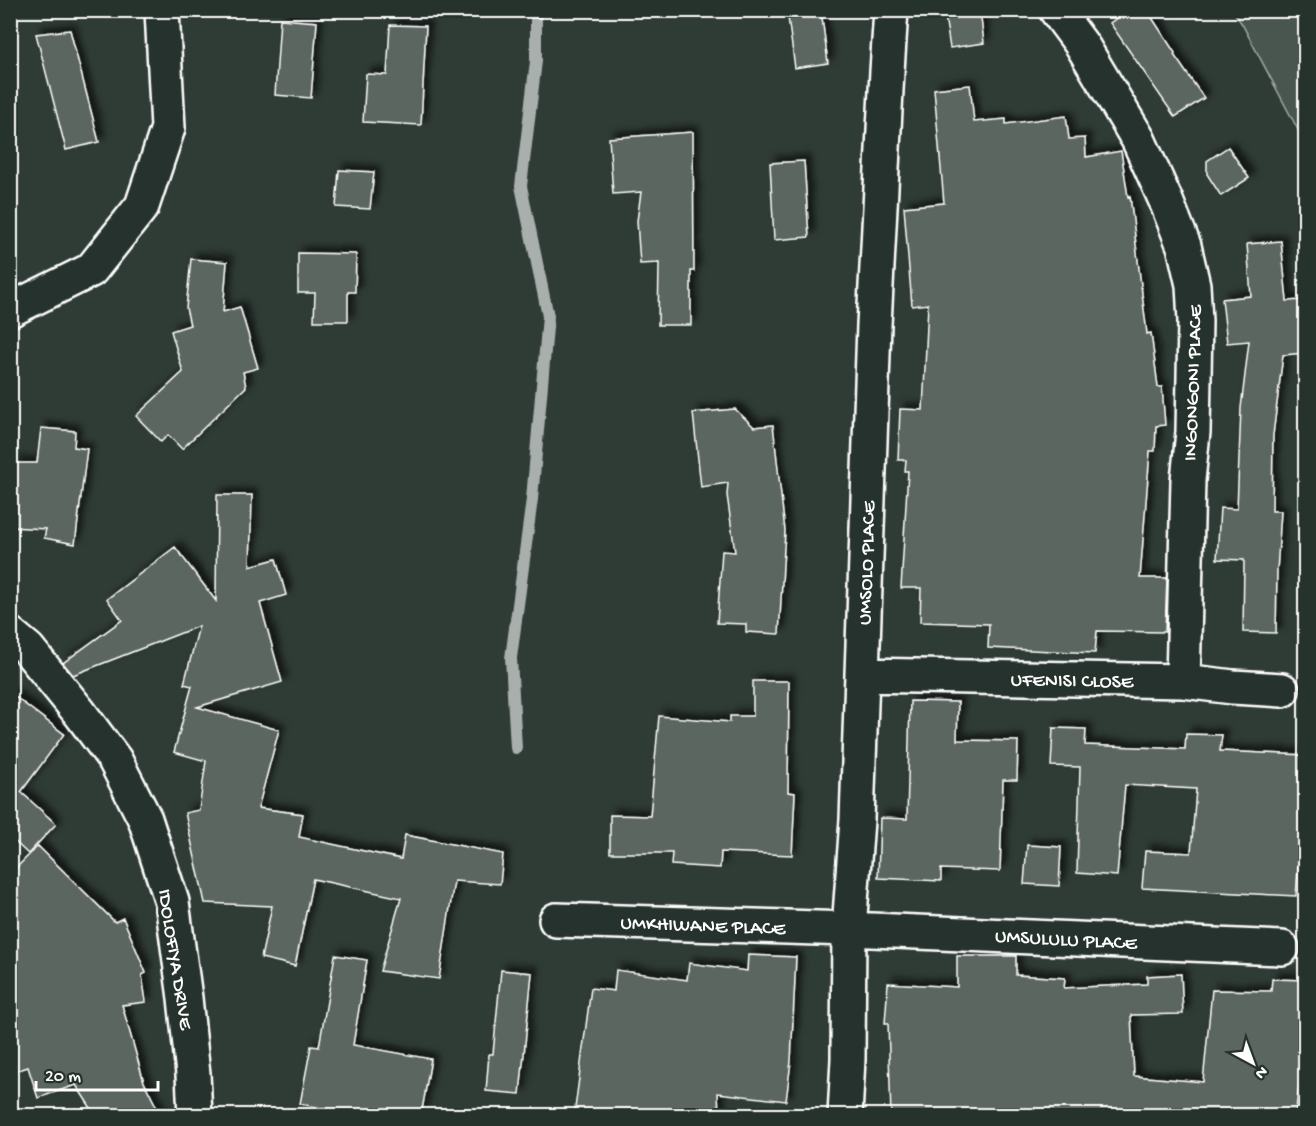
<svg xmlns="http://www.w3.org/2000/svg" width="1316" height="1126" viewBox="0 0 1316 1126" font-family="'Gochi Hand',sans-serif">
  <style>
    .green { fill: #4a544f; stroke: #a4aaa7; stroke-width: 1.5 }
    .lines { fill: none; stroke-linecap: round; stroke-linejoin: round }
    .stream { stroke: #a9afac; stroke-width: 12 }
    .building { fill: #5b6661; stroke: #fff; stroke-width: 1.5; filter: url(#shadow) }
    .minor-casing { stroke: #fff; stroke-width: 38 }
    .minor { stroke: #26332d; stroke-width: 33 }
    .labels { text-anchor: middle; stroke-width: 6; stroke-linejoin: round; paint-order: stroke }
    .street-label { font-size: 20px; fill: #fff; stroke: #26332d }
  </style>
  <defs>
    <filter id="shadow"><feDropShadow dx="5.5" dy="-5.5" stdDeviation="3" flood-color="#0009"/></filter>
  </defs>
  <rect width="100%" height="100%" fill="#2f3b35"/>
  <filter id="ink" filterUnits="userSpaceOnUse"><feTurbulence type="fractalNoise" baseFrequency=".0167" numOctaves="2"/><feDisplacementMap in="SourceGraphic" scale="12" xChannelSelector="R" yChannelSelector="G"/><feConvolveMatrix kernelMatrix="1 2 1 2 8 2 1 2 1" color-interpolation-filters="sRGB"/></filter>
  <g filter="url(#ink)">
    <path class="green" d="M1233,11h72v132l-63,-119z"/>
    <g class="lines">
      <path class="stream" d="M516,748l-5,-90 21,-159 16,-183 -27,-130 15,-125v-51"/>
    </g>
    <path class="building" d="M787,10h34l7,53 -33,5z
      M944,10h36l4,33 -34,5z
      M1128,10h19l28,43 -1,2 30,43 -29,19 -65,-94z
      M280,19l37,3 -6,76 -36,-3z
      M390,25l36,1 -5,99 -58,-3 3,-48 21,1z
      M70,30l29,112 -33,8 -30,-116z
      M970,85l4,37 32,-3v5l60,-8 3,23 16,-1 1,19 35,-6 7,46 2,-1 17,138 4,-1 7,54h4l3,38 -9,1 -1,25h-5l-10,127h27l-2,54 -68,-1 -2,22 -107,-5 1,-24 -69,-2 1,-34h-20l7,-117h-3l1,-11h-8l2,-51 23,1 5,-106 -16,2 -8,-99 40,-4 -10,-114z
      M693,132l1,139h-3v54h-33l1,-62 -19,1 -3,-43 4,-29 -28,2 -4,-56z
      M1228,147l21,31 -28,18 -14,-22v-13z
      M804,161l5,76 -35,3 -4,-77z
      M339,170l35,2 -4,37 -34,-2z
      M1281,241l6,60 18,-1v53l-22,2 -10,80 -1,76h9l-4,60 -1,62 -33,-1 1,-72 -27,-1 3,-51 17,1 4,-101 8,-67 -22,2 -5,-44 29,-3 -4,-52z
      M298,253l58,1 -1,38h-7v29h-34l1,-28h-17z
      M191,259l36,3 -4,50 17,-5 18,61 -15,4 3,15 -64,62 -14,-14 -7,7 -25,-26 47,-44 -12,-41 19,-6 -4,-17z
      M735,409l19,18 19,-2 12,106 -6,103 -33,-2v-8l-29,-1 5,-72 13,1 -8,-57 1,-12 -27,4 -8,-74z
      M41,428l34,3 -1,16 13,2 -12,95 -31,-6 2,-9 -36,-2v-34l5,-30h22z
      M217,495h35l-2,71 26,-7 10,36 -26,8 22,79 -85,25 82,23 -21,78 45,6 -4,23 102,22 4,-24 98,19 -3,30 -46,-3 -15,98 -59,-8 21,-73 -88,-19 -18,87 -34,-8 11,-52 -67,-3 -20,-90 14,-3 7,-49 -32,-9 18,-66 -8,-2 15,-58 -126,49 -10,-12 59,-43 -15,-21 68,-52 41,54z
      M753,681h36l-1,111 7,1 -3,62 -71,-3 -1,16 -49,-3 1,-12h-62v-38l40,1 9,-100 71,6v-6h23z
      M10,693l54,41 -43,58 35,32 -28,30 -18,-17z
      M910,701l48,1 -1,38 61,1 -1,39h-14l-3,91 -59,-2v12l-63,-3 2,-60 27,1z
      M1053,728l33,1 -1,16 100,4 1,-15 36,1 -2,16 85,4v52h-2l-7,89 -154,-8 3,-37 46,2 5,-64 -71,-4 -8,91 -40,-3 3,-106 -29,-1z
      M1027,845l34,2 -2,39 -35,-2z
      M38,846l77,76 8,-4 23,55 -4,2 4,27 -24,3 22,77 17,34h-65l-20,-31 -38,13 -10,-31 -12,4 -6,-19v-178z
      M335,955l32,5 -14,85 78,14 -10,57h-55l-66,-12 11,-58 8,1z
      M748,955l48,2 -5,104 -5,40 -68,-8 1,23h-145l17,-128 23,3 2,-21 71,10 2,-17 58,8z
      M957,956h59v19l49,3 -1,10 83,-4v-8l34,-2 2,40 -52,1 3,61 69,6 9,-92 59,1 1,-12 33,1v84l-3,-1 -7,53h-404l-3,-93h-3l3,-40 69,4z
      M501,970l31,3 -12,121 -34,-3 3,-37h4z"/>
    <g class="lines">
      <g class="minor-casing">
        <path id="minor" d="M1056,10l26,35 56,94 28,62 18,45 9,39 2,36 -2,111 -5,48 -5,201
          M10,310l81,-40 51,-64 26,-78 -6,-118
          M10,634l18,15 52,64 35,47 30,59 27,83 13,96 8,76 2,42
          M862,675l321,6 50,6 49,3
          M556,920l293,9 433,19
          M845,1116l3,-57 1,-130 8,-109 17,-495 13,-254 4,-61"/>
      </g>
      <use href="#minor" class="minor"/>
    </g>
  </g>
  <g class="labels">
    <g class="street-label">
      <text transform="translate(1191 383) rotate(-88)" y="7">INGONGONI PLACE</text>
      <text transform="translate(865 563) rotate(-88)" y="7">UMSOLO PLACE</text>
      <text transform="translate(1072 679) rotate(1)" y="7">UFENISI CLOSE</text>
      <text transform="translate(703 924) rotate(2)" y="7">UMKHIWANE PLACE</text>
      <text transform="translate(1066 938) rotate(3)" y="7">UMSULULU PLACE</text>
      <text transform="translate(177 959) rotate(81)" y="7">IDOLOFIYA DRIVE</text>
    </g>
  </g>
  <rect width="1316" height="1126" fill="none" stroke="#26332d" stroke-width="36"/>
  <rect x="18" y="18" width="1280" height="1090" fill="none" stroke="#fff" stroke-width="2" filter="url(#ink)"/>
  <g transform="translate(1253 1063) rotate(139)" stroke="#26332d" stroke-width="4.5" paint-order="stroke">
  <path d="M0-4.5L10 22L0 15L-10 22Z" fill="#ffffff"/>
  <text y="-9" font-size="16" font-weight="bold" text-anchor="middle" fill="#ffffff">N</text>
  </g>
  <path d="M36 1081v9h122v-9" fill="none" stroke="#ffffff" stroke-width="3"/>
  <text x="45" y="1081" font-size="18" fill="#ffffff" stroke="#26332d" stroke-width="4.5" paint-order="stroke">20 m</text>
</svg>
